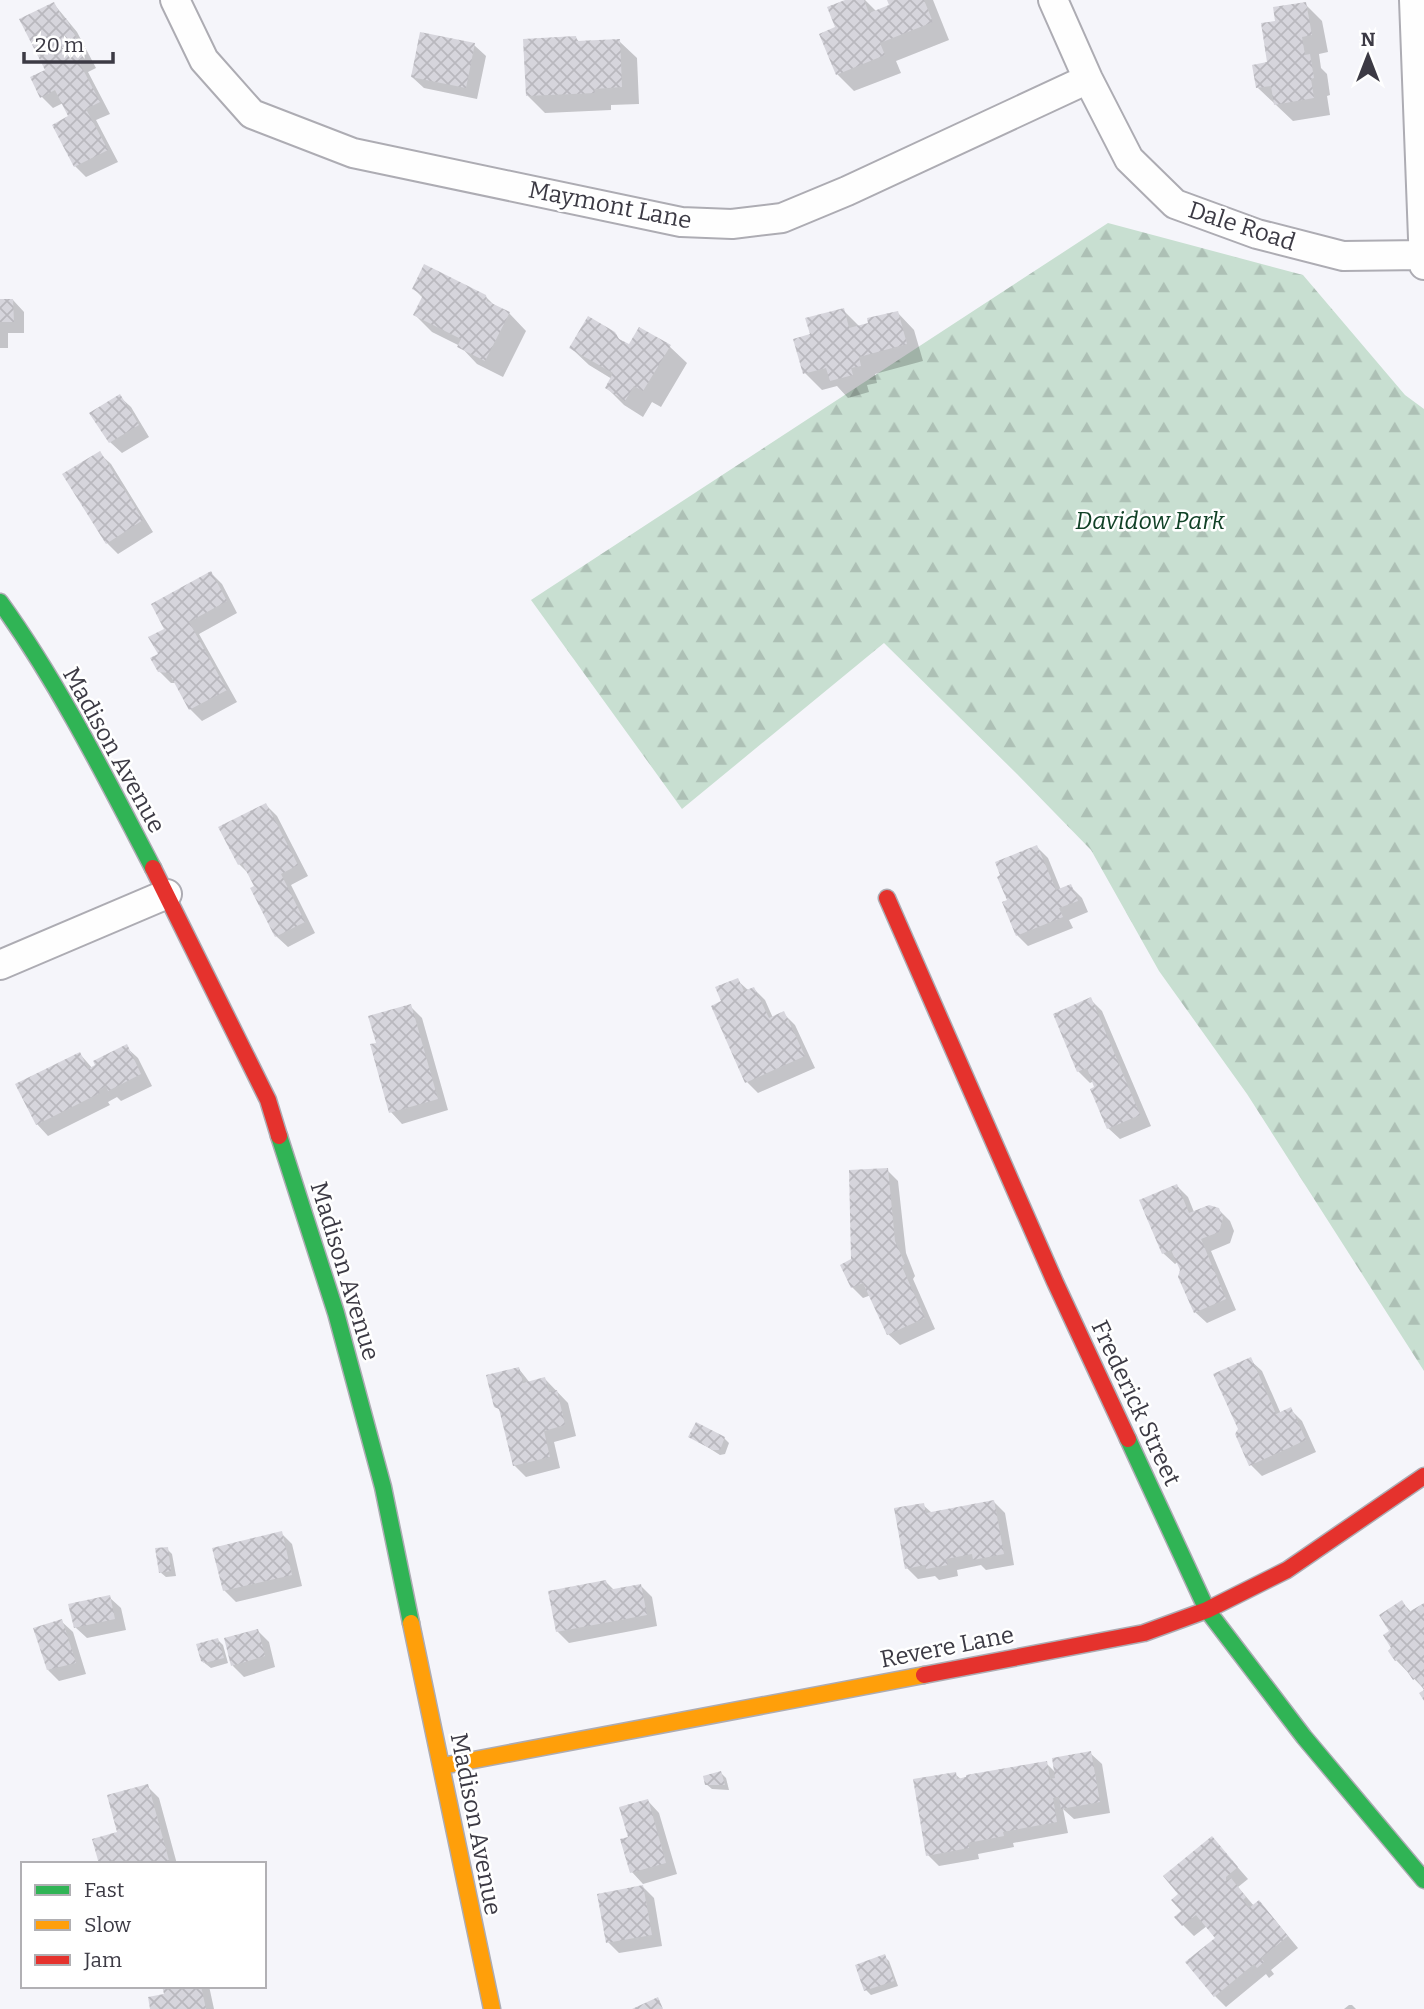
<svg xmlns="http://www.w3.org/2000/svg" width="1424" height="2009" viewBox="0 0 1424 2009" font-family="Bitter,serif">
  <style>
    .forest { fill: url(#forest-firs) }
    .shadow { fill: #0003 }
    .building { fill: url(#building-cross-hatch) }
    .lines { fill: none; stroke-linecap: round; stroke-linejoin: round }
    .street-casing { stroke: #adacb3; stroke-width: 32 }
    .fast-casing { stroke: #adacb3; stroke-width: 19 }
    .slow-casing { stroke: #adacb3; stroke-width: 19 }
    .jam-casing { stroke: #adacb3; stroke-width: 19 }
    .street { stroke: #fefefe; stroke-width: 28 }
    .fast { stroke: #30b455; stroke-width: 16 }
    .slow { stroke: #ff9f0a; stroke-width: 16 }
    .jam { stroke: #e5322d; stroke-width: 16 }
    .labels { text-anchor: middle; stroke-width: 5; stroke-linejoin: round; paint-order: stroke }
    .street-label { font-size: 24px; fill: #3c3a44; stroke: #fff }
    .park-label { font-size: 24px; font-style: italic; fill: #104126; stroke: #fff }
  </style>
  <defs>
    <pattern id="forest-firs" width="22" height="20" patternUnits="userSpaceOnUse" patternTransform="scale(1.75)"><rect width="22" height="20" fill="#c8dfd1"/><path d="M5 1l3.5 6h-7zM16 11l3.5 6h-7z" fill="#adc0b5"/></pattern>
    <pattern id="building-cross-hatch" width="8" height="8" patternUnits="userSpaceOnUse" patternTransform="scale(1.75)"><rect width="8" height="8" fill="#d6d5dc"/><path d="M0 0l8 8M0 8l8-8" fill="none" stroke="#b9b8be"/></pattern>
  </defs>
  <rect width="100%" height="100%" fill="#f5f5fa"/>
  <path class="forest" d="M1108,223l195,52 102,120 19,14v962l-177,-277 -88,-123 -68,-121 -74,-76 -133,-131 -202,166 -151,-209z"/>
  <path class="shadow" d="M850,0h15l12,12 15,-6 -3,-6h44l16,40 -53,21 5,12 -47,18 -17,-17v-46z
    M54,4l23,28 19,36 -8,4 22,42 -14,6 22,42 -32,15 -11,-11 -4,-49 -8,-14 -10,5 -11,-11 5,-26z
    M1305,4l17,17 6,31 -9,2 2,14 6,6 3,21 -3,1 3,19 -37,6 -35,-33 11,-24 8,-42z
    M576,38l4,5 39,-2 18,17 2,46 -28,1v5l-66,3 -17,-17z
    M474,45l12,11 -9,43 -53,-11 -12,-11z
    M414,289l71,7 11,11 13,6 17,18 -23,46 -26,-13 -17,-18 -28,-14 -17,-17 8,-17z
    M13,300l11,12v21h-16v15h-8v-47z
    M843,310l17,17 37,-15 17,18 9,31 -48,13 2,9 -10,2 2,7 -21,6 -11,-12 -15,4 -17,-17 7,-37z
    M614,334l10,10 45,2 18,17 -26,44 -9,-5 -9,15 -19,-12 -17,-17 5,-9 -23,-14 -18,-17z
    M119,396l12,11 18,30 -27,16 -12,-11 -18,-29z
    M99,453l12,11 42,68 -35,22 -11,-11z
    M211,573l11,11 15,29 -38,21 38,68 -35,19 -12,-12 -14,-26h-5l-12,-12 1,-16 7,-26z
    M266,805l11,11 31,60 -17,9 24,48 -27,14 -12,-11 -20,-50 -6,-11 -11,-11z
    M1037,847l11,11 13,32 9,-4 12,12 6,14 -19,8 4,8 -45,18 -11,-11 -8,-34z
    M737,980l12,11 5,-2 11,11 8,18 11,-4 11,11 20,43 -57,25 -11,-11 -24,-80z
    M1091,1000l11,11 49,115 -31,13 -12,-11 -14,-47 -4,2 -12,-12z
    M410,1006l12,12 26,92 -46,14 -11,-12 -13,-68z
    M126,1047l12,11 14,28 -31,15 -4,-4 -9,5 2,3 -62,31 -11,-12 43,-70 13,15z
    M887,1170l11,11 8,72 9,23 -2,3 22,50 -35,16 -12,-11 -17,-39 -8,3 -11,-11v-27z
    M1177,1186l11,11 6,15 24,-3 12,12 4,10 -4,12 -19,8 25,59 -29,13 -12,-11 -17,-50 -3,2 -12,-11z
    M1250,1360l12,11 19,43 9,-5 12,12 14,31 -54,24 -11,-11z
    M519,1369l11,14 15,-4 23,24 8,33 -22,6 6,26 -34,9 -12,-12 -13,-53 -5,-6z
    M690,1436l34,2 5,5 -4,11 -5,1z
    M994,1502l11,11 9,52 -28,5 -5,-5 -24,5 1,6 -19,4 -4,-4 -17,3 -11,-11 16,-63 9,8z
    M281,1533l11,11 10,42 -66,16 -12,-12z
    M167,1549l5,5 4,22 -10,1 -6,-5z
    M606,1582l9,9 26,-5 11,11 5,29 -88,17 -12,-12z
    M109,1597l12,11 5,22 -39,8 -12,-11z
    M1402,1602l10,11 12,-8v84l-28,-29 -4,-29z
    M61,1621l12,11 13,42 -27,7 -11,-11z
    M258,1631l11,11 6,25 -31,10 -11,-11 -7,-27z
    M217,1639l6,6 5,18 -17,5 -9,-7z
    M1090,1753l12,11 8,49 -36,6 -11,-10 5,24 -55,10 1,4 -36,7 1,5 -40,7 -11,-11 27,-81 7,6 84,-17 10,10z
    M721,1773l5,5 3,12 -17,-1 -6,-5z
    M147,1786l12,12 18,66h-77z
    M648,1801l11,12 18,61 -34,10 -11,-12 -2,-34z
    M1212,1838l36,41 -10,8 16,19 16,8 28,34 -27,22 3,4 -5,4 -3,-4 -40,33 -11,-11 2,-58 -10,-12 -13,10 -11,-11 -3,-31z
    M643,1887l11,11 8,48 -43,7 -11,-11z
    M884,1956l5,5 9,25 -27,9 -5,-5z
    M168,1986h41l5,23h-62l14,-14z
    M1349,2005h3l4,4h-12z"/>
  <path class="building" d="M845,0h19l5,13 20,-8 -2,-5h37l9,22 -53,21 5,12 -49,20 -17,-41 16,-7 -8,-20z
    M54,2l9,17 3,-1 20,39 -8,3 22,42 -14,7 22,41 -34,17 -22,-42 16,-9 -13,-26 -15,8 -10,-21 15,-7 -26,-51z
    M1306,2l6,33 -10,2 3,18 5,-1 4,24 -3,1 3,19 -40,7 -3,-19 -15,2 -4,-23 15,-3 -6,-39 14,-2 -2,-14z
    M420,32l55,11 -9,45 -55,-11z
    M576,36l1,5 43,-2 2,48 -28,2 1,4 -69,3 -3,-57z
    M424,264l62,31 1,6 23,11 -25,49 -28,-14 4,-8 -48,-24 10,-20 -11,-6z
    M0,299h13l1,23h-14z
    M844,308l5,20 19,-5 -1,-5 31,-7 9,33 -48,13 2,9 -10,2 2,7 -23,6 -4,-13 -23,6 -10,-35 17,-5 -5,-16z
    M588,316l27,16 4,7 10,5 10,-17 32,18 -28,46 -9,-5 -9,15 -20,-13 8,-15 -44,-25z
    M120,394l19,31 -30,18 -20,-30z
    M100,451l43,69 -37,24 -44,-70z
    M211,571l16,30 -38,21 38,68 -38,20 -20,-37 -11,-1 -8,-14 8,-4 -10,-17 16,-8 -13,-25z
    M266,803l32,62 -17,9 24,48 -30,15 -25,-49 4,-2 -12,-23 -4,2 -20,-38z
    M1037,845l19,45 15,-6 7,17 -19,7 4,9 -47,19 -14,-34 5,-2 -10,-23 3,-2 -5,-13z
    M738,978l6,13 10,-4 15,31 15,-7 21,45 -60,27 -34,-77 10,-5 -6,-14z
    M1091,997l49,118 -33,14 -17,-40 4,-2 -7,-19 -10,4 -24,-58z
    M411,1004l27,95 -49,14 -19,-69 6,-1 -8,-27z
    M127,1044l14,30 -33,17 -2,-5 -7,4 1,3 -64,32 -21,-41 65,-32 8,17 7,-4 -2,-4z
    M888,1168l7,73 10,23 -3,3 23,51 -38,17 -24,-52 -12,5 -11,-23 11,-6 -2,-89z
    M1177,1184l12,29 20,-8 10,3 4,10 -4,14 -18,7 25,60 -32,14 -16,-36 2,-7 -9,-20 -9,4 -23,-54z
    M1251,1357l25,57 15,-7 15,33 -57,26 -14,-32 3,-5 -25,-55z
    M519,1367l4,16 22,-6 4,15 8,-2 8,35 -21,6 6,26 -37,9 -14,-57 -5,-2 -8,-32z
    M696,1422l29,15 -5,13h-7l-25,-13z
    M994,1500l10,54 -31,6 -1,-6 -26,5 2,6 -22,4 -1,-4 -20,4 -11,-61 30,-5 2,10z
    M282,1531l10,44 -69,16 -11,-43z
    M168,1547l3,24 -12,2 -4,-25z
    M606,1580l2,10 33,-6 6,31 -91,17 -8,-41z
    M110,1595l5,24 -41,9 -6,-24z
    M1402,1600l7,12 15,-9v98l-5,-8 5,-3 -8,-12 -3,2 -14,-21 -4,2 -7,-10 3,-3 -8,-13 6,-4 -10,-16z
    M62,1619l14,44 -29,7 -14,-42z
    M258,1629l7,27 -34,10 -7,-28z
    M218,1638l6,20 -20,5 -3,-2 -5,-17z
    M1091,1751l9,51 -39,7 -2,-12 -6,1 4,24 -54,10 1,4 -36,7 1,5 -43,8 -13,-77 43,-7 1,7 9,-2v-2l81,-14 3,18 5,-1 -3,-20z
    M721,1771l4,14h-20l-2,-9z
    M148,1784l22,80h-71l-7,-25 25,-7 -10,-37z
    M648,1799l18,64 -36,10 -10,-34 8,-2 -9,-30z
    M1212,1836l26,31 -12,10v4l5,-3 15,19 -3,3 6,8 10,-8 29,36 -27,22 3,4 -7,6 -3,-4 -40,33 -29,-35 30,-24 -19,-23 -14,11 -8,-9 7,-6 -10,-11 7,-6 -15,-18z
    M643,1885l9,50 -46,8 -9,-49z
    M885,1954l9,27 -30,10 -9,-26z
    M162,1986h39l5,23h-56l-2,-12 16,-3z
    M658,1997l5,12h-31z"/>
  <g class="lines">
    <g class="street-casing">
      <path id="street" d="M175,0l29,60 48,54 101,39 328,69 51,2 50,-6 65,-27 241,-112
        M1053,0l35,79 41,80 46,45 82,30 86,22 80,-1
        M1414,0l10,265
        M0,965l167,-71"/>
    </g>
    <g class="fast-casing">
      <path id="fast" d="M0,602c59,82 106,176 153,266
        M279,1136l57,177 47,174 28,136
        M1128,1439l79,171 97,127 120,143"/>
    </g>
    <g class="slow-casing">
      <path id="slow" d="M411,1623l81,386
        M442,1766l482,-91"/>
    </g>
    <g class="jam-casing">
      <path id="jam" d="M153,868l115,232 11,36
        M887,898l168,384 73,157
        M924,1675l220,-42 63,-23 80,-40 137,-94"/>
    </g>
    <use href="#street" class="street"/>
    <use href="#fast" class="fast"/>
    <use href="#slow" class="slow"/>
    <use href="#jam" class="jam"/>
  </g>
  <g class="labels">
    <g class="street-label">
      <text transform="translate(610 205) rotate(11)" y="8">Maymont Lane</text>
      <text transform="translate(1242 226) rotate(18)" y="8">Dale Road</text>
      <text transform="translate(114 750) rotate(61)" y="8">Madison Avenue</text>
      <text transform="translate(345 1271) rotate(73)" y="8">Madison Avenue</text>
      <text transform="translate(1136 1403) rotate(65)" y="8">Frederick Street</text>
      <text transform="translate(947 1647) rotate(-11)" y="8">Revere Lane</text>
      <text transform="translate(476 1824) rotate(79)" y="8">Madison Avenue</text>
    </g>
    <g class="park-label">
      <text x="1150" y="529">Davidow Park</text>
    </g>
  </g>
  <rect x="21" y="1862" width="245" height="126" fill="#ffffff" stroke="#b1b0b4" stroke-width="2"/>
  <rect x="35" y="1885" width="35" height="10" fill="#30b455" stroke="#b1b0b4" stroke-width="2"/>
  <text x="84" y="1897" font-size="21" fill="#3c3a44">Fast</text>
  <rect x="35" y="1920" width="35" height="10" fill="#ff9f0a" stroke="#b1b0b4" stroke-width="2"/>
  <text x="84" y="1932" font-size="21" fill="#3c3a44">Slow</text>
  <rect x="35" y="1955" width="35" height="10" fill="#e5322d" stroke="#b1b0b4" stroke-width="2"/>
  <text x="84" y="1967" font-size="21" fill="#3c3a44">Jam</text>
  <g transform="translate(1368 56)" stroke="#ffffff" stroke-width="5" paint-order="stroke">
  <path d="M0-5L12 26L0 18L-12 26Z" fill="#3c3a44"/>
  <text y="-10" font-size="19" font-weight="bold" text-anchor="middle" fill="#3c3a44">N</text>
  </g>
  <path d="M24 52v10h89v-10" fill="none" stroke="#3c3a44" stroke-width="3.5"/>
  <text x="35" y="52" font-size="21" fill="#3c3a44" stroke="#ffffff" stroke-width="5" paint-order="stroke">20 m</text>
</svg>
